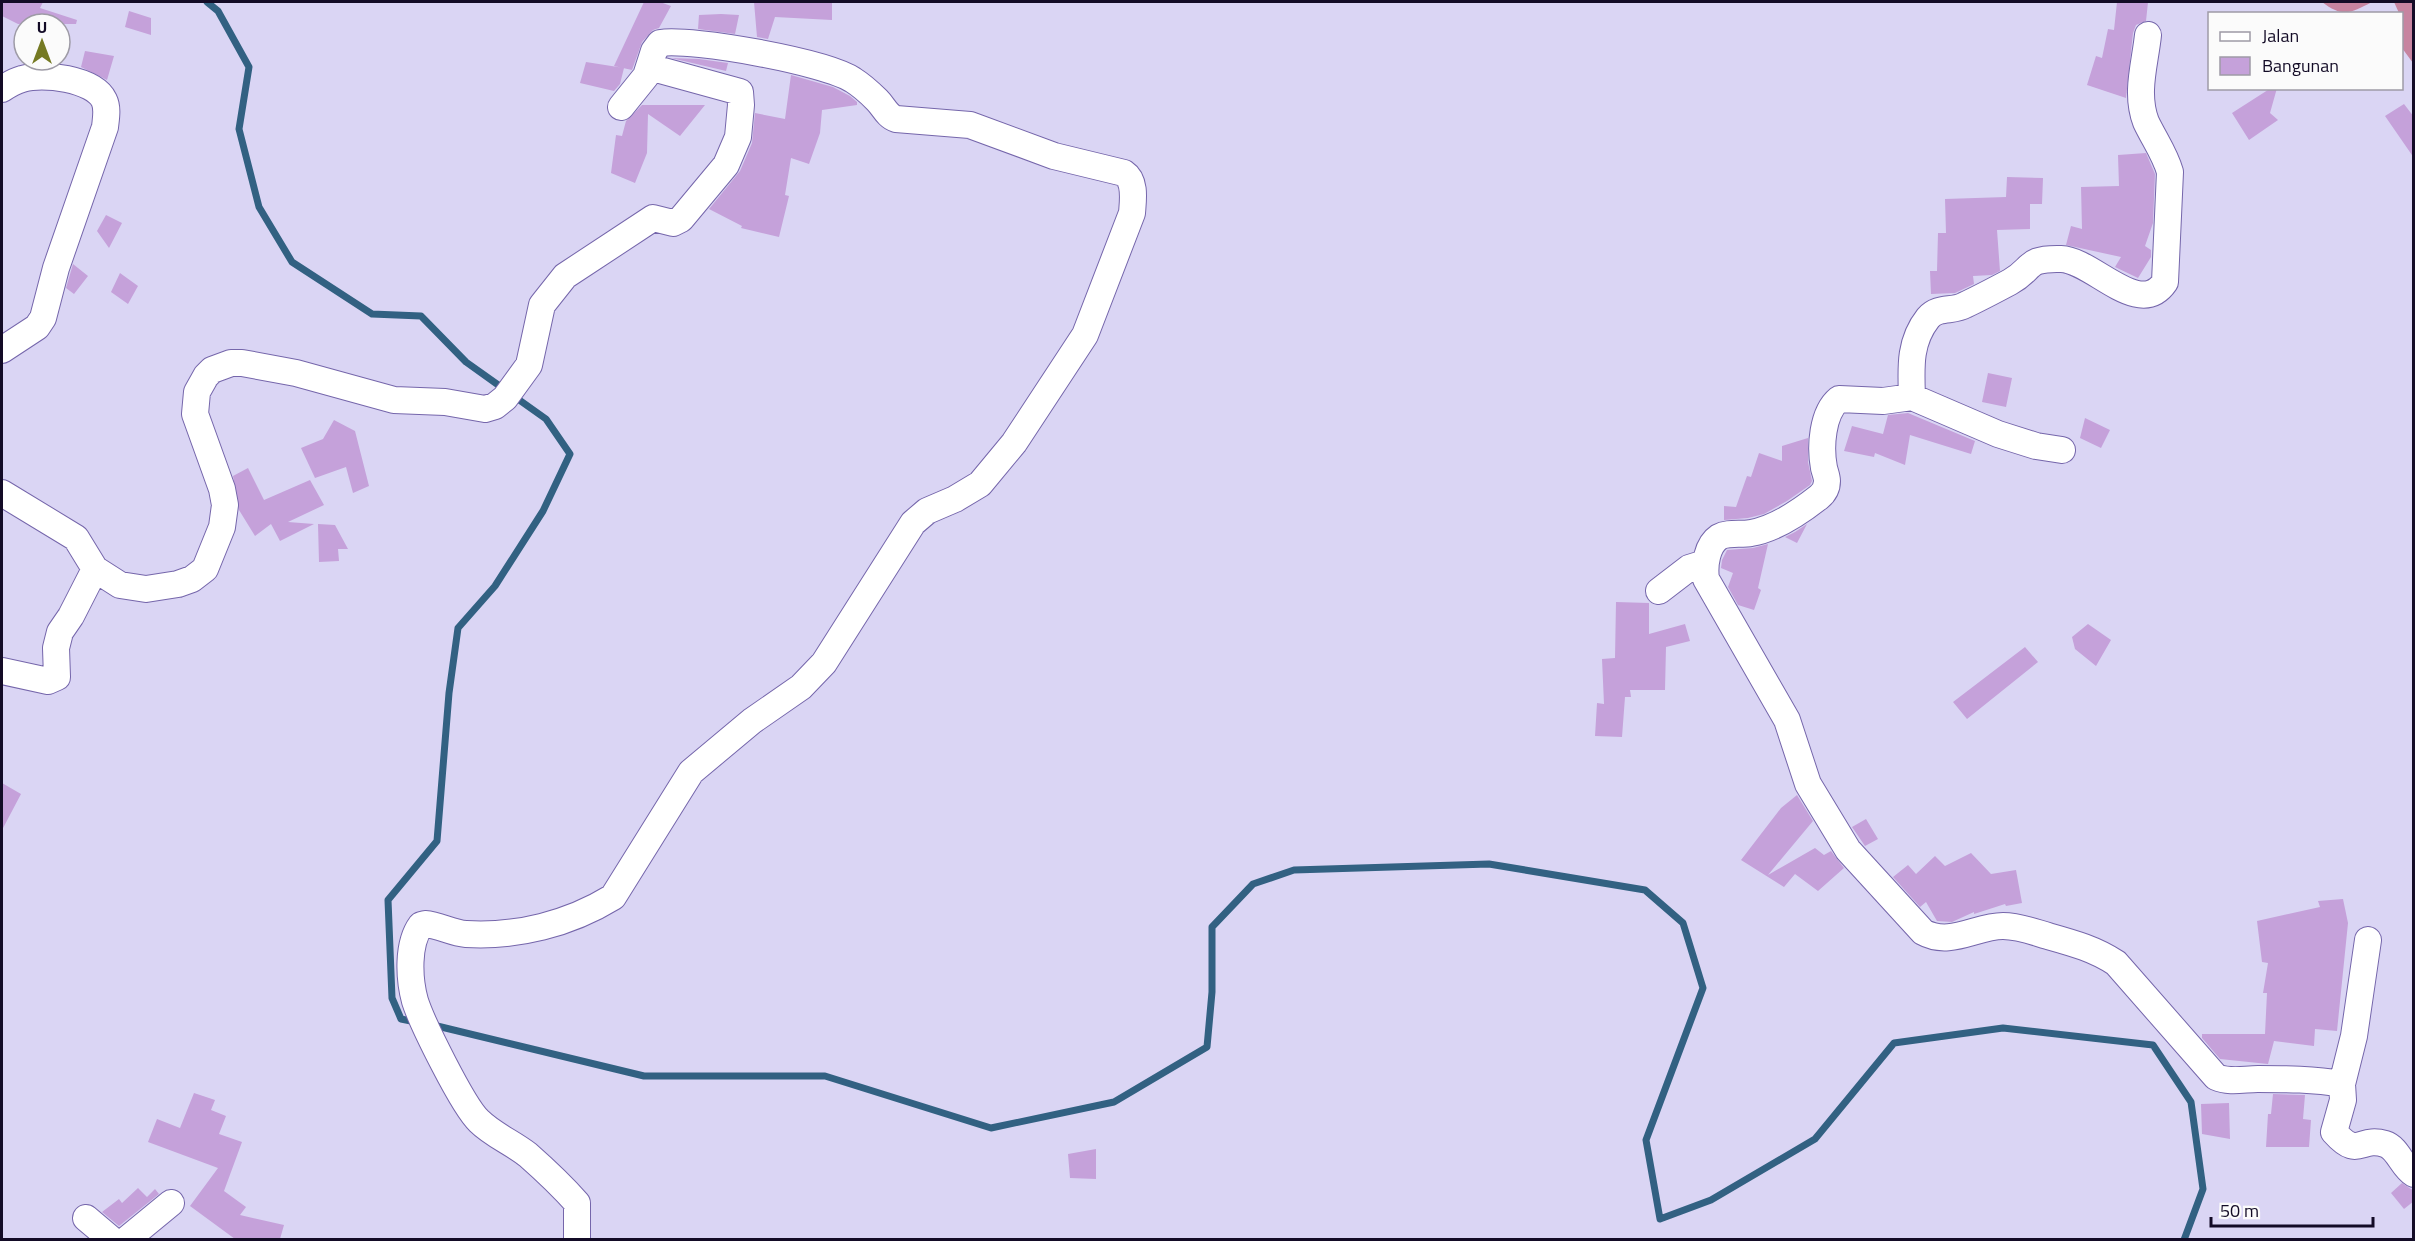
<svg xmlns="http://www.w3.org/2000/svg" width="2415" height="1241" viewBox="0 0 2415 1241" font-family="'Titillium Web',sans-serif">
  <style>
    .forest { fill: #c784a0 }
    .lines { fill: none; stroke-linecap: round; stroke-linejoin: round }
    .stream { stroke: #326182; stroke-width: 7 }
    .building { fill: #c5a1da }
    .street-casing { stroke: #7566ab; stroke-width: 28 }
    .street { stroke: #fff; stroke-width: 26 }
  </style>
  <rect width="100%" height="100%" fill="#dad5f4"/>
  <path class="forest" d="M2322,2h50c-21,11 -29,16 -50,0z
    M2394,2h19v61l-11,-15v-34l-3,-1z"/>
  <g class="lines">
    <path class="stream" d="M207,2l11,9 31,56 -10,62 20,78 33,55 80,52 49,2 45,46 80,57 24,35 -27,57 -48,75 -37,42 -9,65 -12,148 -49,59 4,98 9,21 15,3
      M433,1025l211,51h181l166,52 123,-26 93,-55 5,-55v-65l41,-43 41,-14 195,-6 156,26 38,33 20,65 -57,152 14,79 51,-19 104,-61 79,-96 109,-15 150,17 38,57 12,87 -19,51"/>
  </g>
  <path class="building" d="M2,2h41l-3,6 37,12 -1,4h-58l-16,-8z
    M644,2h16l11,4 -12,22 -6,2 -11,12 -10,28 -18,-4z
    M754,2h78v18l-57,-3 -7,22 -11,-2z
    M2117,2h31l-2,19 -10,4 -3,8 -7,65 -39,-13 9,-29 6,2 6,-29 6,1z
    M129,11l22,7v17l-26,-8z
    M721,14l18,1 -4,19 -37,-5 1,-14z
    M85,51l29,5 -7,24 -26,-13z
    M671,58l28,1 29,4 -2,8z
    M586,62l38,6 -4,16 -6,7 -34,-8z
    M791,75l42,12 17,9 7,6v3l-35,5 -2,23 -11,31 -18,-6 -6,37 4,1 -10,41 -38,-9 1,-2 -33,-17 31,-38 12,-28 3,-30 30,6z
    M2271,88h6l-7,25 8,7 -29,20 -17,-27z
    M2404,104l10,13v41l-29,-42z
    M642,105h63l-25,31 -32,-22 -1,39 -12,30 -24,-10 5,-38 6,1 4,-15z
    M2146,153l9,21 -2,49 -8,23 6,4v7l-13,21 -23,-11 6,-10 -55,-12 5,-19 11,3 -1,-42 38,-1 -1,-31z
    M2007,177l36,1 -1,26h-12v25l-33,1 3,41 -8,4 -19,1 1,8 -19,9 -24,1 -1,-23h7l1,-38h8l-1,-34 61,-2z
    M106,215l16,8 -13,25 -12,-17z
    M73,264l15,12 -14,18 -8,-6z
    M120,273l18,13 -10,18 -17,-12z
    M1988,373l24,5 -6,29 -24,-5z
    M1908,413l67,28 -4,13 -61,-19 -5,30 -30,-12 -1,4 -30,-6 8,-25 31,8 5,-19z
    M2085,418l25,12 -9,18 -21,-10z
    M334,420l21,11 14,55 -16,7 -7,-26 -31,11 -14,-30 22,-9z
    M1808,438v24l4,19 -2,4 -23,16 -23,13 -16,4 -24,2v-14l12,1 11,-31 4,1 8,-24 23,8v-15z
    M248,468l16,32 46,-20 14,25 -36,17 26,2 -34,17 -9,-17 -16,12 -16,-26 -6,-34z
    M318,524l17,1 13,24h-10l1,12 -20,1z
    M1807,524l-10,19 -12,-6 10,-5z
    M1768,544l-10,44 3,2 -7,20 -16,-5 -10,-18 5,-14 -12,-5 1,-8 5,-10 26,-2z
    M1616,602l33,1v31l36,-10 5,17 -24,6 -1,43h-35l1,7h-6l-3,40 -27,-1 2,-33 7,1 -2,-45 13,-1z
    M2088,624l23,16 -15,26 -21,-17 -3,-12z
    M2025,647l13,15 -71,57 -14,-17z
    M2,783l19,11 -19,36z
    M1797,795l16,26 -45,54 47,-27 9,7 7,-4 13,17 -26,23 -23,-17 -11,13 -43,-27 40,-52z
    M1866,819l12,20 -13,7 -13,-19z
    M1971,853l20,21 25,-4 6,33 -16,3 -1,-2 -31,10v-2l-22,10 -15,-1 -11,-19 -6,5 -27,-30 15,-12 8,9 19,-18 10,10z
    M2343,899l5,24 -11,108 -22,-2 -1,17 -40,-5 -6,23 -48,-5 -18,-21v-4h63l2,-41h-4l5,-30 -6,-1 -5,-41 63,-14 -2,-6z
    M194,1093l21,7 -4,10 15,6 -7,18 23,8 -18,49 22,16 -6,8 44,10 -4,14h-45l-45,-33 28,-38 -70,-26 9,-23 23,9z
    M2273,1094l32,1 -2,24 8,1 -2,27h-43l2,-33h3z
    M2229,1103l1,36 -28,-5 -1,-30z
    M1096,1149v30l-26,-1 -2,-24z
    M2402,1183l12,8v10l-10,8 -13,-16z
    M138,1188l9,9 8,-8 4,5 -40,32 -17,-14 17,-13 3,4z"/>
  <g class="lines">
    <g class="street-casing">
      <path id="street" d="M2,89c6,-4 13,-8 20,-10 20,-7 72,0 82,21 4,8 2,18 1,27l-49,141 -13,50 -6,9 -35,23
        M1912,397c-1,-29 -3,-55 16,-79 10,-12 25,-6 37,-13 15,-7 30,-15 45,-23 24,-13 14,-24 51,-23 32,1 78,61 104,23l5,-110c-5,-18 -16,-33 -24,-50 -11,-29 -1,-58 2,-87
        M2062,450l-26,-4 -38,-12 -86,-37 -29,4 -44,-2c-17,14 -19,48 -15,69 1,4 3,9 3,13 0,6 -3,12 -8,16 -19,15 -44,32 -68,36 -10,2 -23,-1 -32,4 -12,8 -15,28 -13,42l81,141 21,64 40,66 75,82c27,15 53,-6 80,-6 16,0 31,6 45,10 25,7 47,13 68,27l100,114c14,6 28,2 42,2 28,0 56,0 84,5l1,16 -9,32c25,28 25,4 51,12 13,4 17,23 29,30
        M2,493l74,45 19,31
        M1659,591l30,-23 16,-5
        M2,671l46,10 9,-4 -1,-29 4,-16 11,-16 24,-47 25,16 26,4 32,-5 14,-5 13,-10 17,-42 3,-22 -3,-16 -27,-75 2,-22 9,-16 6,-6 19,-7h11l54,10 98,27 51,2 40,7 10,-3 10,-8 24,-33 13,-60 23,-29 88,-58 20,5 8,-4 45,-54 12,-28 3,-32 -1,-13 -91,-25
        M2342,1084l12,-48 14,-96
        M86,1218l26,22
        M126,1240l45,-37
        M577,1240v-37c-15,-17 -32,-33 -49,-48 -15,-12 -35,-20 -49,-34 -16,-15 -57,-98 -64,-120 -6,-22 -8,-57 6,-76l4,-1c14,1 27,9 41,10 51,3 103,-10 147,-37l78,-125 61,-51 49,-34 23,-24 89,-140 14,-12 28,-12 25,-15 34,-41 71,-108 47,-122c1,-13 4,-32 -8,-40l-70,-17 -84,-31 -74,-6c-9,-3 -12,-12 -19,-19 -7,-7 -16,-15 -24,-20 -27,-18 -160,-42 -193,-37l-6,8 -8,25 -25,31"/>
    </g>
    <use href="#street" class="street"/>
  </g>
  <rect width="2415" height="1241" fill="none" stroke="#130b26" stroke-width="6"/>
  <rect x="2208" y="12" width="195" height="78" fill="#fbfbfb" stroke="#9e9ba6" stroke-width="1.5"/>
  <rect x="2220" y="32" width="30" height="9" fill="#ffffff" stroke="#9e9ba6" stroke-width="1.5"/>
  <text x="2262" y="42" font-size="18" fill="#130b26">Jalan</text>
  <rect x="2220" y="57" width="30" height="18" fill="#c5a1da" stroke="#9e9ba6" stroke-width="1.5"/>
  <text x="2262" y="72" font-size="18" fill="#130b26">Bangunan</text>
  <g transform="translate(42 42)"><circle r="28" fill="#fbfbfb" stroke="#9e9ba6" stroke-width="1.5"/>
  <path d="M0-4.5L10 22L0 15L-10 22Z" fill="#757a23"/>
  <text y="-9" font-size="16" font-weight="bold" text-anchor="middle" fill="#130b26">U</text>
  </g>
  <path d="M2211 1217v9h162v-9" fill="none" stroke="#130b26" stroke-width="3"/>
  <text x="2220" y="1217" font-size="18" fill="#130b26" stroke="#fbfbfb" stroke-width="4.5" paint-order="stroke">50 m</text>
</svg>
